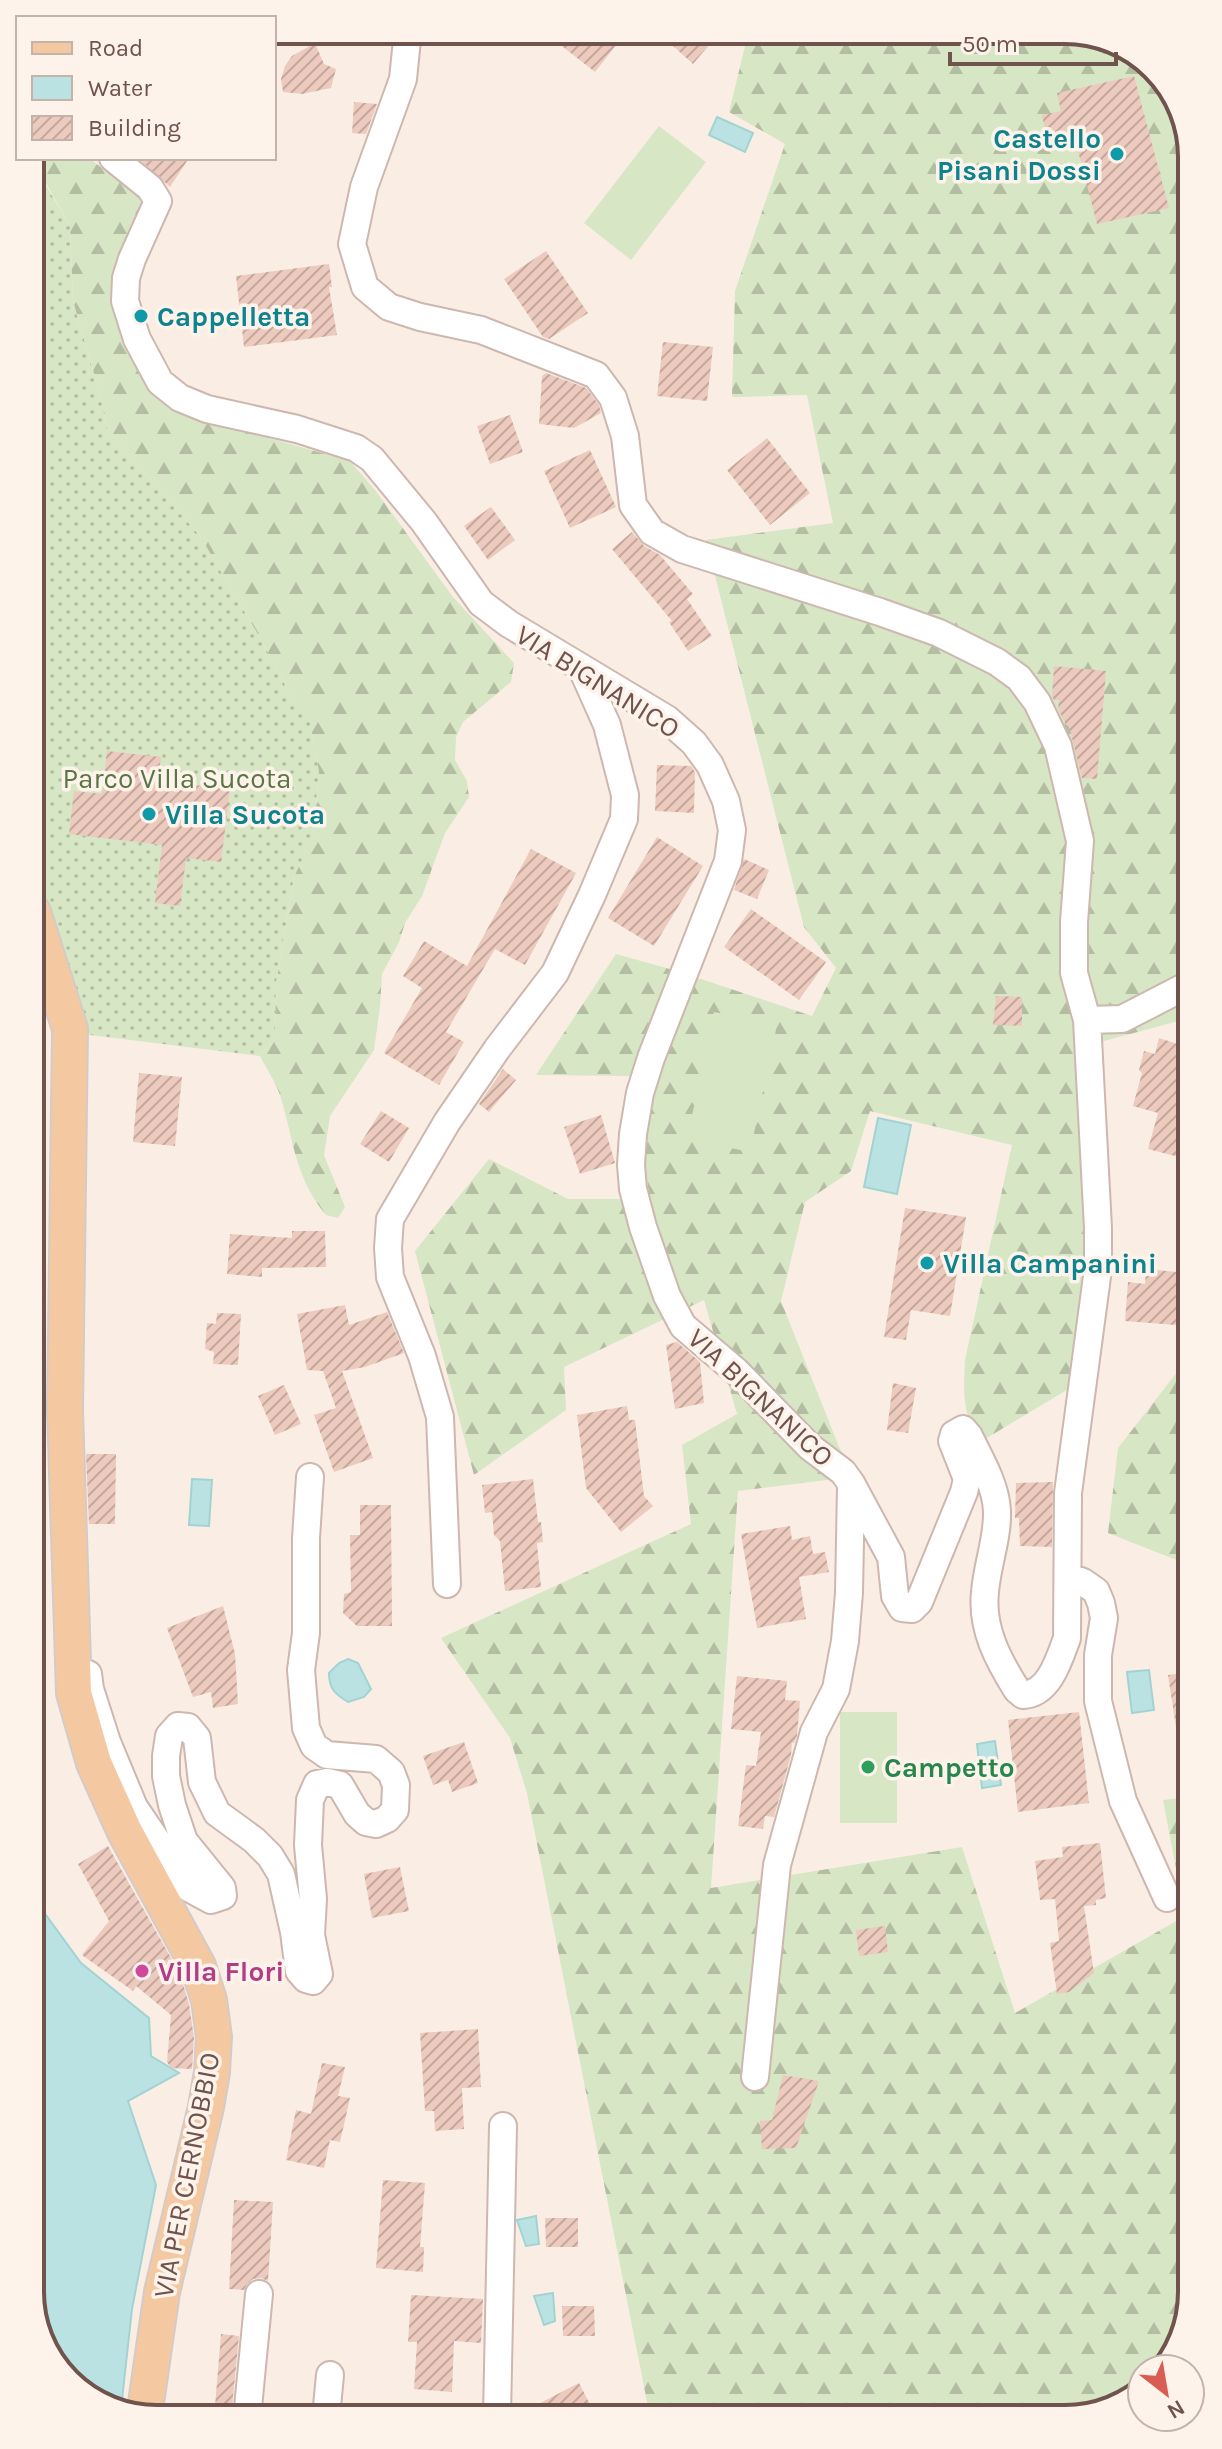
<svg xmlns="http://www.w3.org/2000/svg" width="1222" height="2449" viewBox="0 0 1222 2449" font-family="Karla,sans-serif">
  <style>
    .grass { fill: url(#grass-dots) }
    .forest { fill: url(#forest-firs) }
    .garden { fill: #d7e6c4 }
    .water { fill: #bbe2e2; stroke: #a2d3d3; stroke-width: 2 }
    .building { fill: url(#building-hatch) }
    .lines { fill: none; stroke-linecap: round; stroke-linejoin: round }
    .minor-casing { stroke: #cdb7af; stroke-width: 30 }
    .major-casing { stroke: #d4cbc9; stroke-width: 38 }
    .minor { stroke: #fff; stroke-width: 26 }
    .major { stroke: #f4c9a2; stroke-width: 34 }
    .culture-dot { fill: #0f9aa8; stroke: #fdf3ea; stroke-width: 3 }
    .leisure-dot { fill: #2e9e5b; stroke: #fdf3ea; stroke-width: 3 }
    .hotel-dot { fill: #d1479c; stroke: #fdf3ea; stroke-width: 3 }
    .labels { text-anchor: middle; stroke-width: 7; stroke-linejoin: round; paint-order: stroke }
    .culture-label { font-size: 28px; font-weight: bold; fill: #0d838f; stroke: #fdf3ea; text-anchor: start }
    .street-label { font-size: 28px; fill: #70534c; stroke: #fdf3ea }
    .park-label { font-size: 28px; fill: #5b7645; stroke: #fdf3ea }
    .leisure-label { font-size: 28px; font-weight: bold; fill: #27864d; stroke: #fdf3ea; text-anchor: start }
    .hotel-label { font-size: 28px; font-weight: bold; fill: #b23c85; stroke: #fdf3ea; text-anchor: start }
    .rim { fill: none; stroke: #70534c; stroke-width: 4 }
  </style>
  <defs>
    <pattern id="grass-dots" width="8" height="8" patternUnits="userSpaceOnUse" patternTransform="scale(2)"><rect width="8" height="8" fill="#d7e6c4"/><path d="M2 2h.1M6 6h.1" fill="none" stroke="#b3bda1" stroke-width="1.8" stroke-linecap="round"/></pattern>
    <pattern id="forest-firs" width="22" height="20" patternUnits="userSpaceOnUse" patternTransform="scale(2)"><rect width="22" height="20" fill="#d7e6c4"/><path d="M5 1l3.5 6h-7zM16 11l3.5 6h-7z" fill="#b3bda1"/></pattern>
    <pattern id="building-hatch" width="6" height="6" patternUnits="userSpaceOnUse" patternTransform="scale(2)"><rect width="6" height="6" fill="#edcabe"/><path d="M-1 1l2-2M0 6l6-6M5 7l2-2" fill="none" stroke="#c4a79d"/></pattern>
  </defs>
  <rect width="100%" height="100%" fill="#faeee4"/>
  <path class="grass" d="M30,158l40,68 3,75 27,93 7,35 93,107 59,100 30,56 20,25 10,55 -6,65 -19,40 -18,107 -1,52 -15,20 -178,-22 1,-7 -50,-159z"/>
  <path class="forest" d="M749,30h324l69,26 40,53 4,910 -93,25 18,219 -21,113 -105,63c-25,-15 -21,-54 -20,-79l47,-215 -142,-34 -19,60 -46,31 -24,99 70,176 -113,14 -27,397 251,-41 53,166 170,-97 -22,-116 27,-3 2,495 -22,71 -7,6h-21v17l-29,23 -466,5 2,-2 -122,-619 -17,-55 -69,-100 250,-114 -9,-79 55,-31 -33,-114 -140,67 2,43 -92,65 -59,-224 74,-92 79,40h82l-20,-123 -94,-1 80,-121 61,17 135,45 24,-48 -32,-41 -98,-387 127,-17 -26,-128 -75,2 3,-106 50,-147 -56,-32z
    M32,158h57l50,39 3,9 -23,56 -8,43 16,37 79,78 144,41 25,29 78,107 61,66 -3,19 -48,40 -7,15 -1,23 12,21 2,16 -24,36 -23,63 -17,27 -6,19 -17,32 -2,33 -6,43 -44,66 -6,39 21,52 -7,11 -12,-3c-32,-39 -32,-75 -46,-120 -5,-14 -14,-27 -20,-39l15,-20 1,-52 18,-107 19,-41 6,-64 -10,-54 -20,-26 -30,-56 -59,-100 -93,-107 -7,-35 -27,-93 -3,-75z
    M1188,1358l1,207 -81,-32 10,-85z"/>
  <path class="garden" d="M659,126l47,36 -75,98 -47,-37z
    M714,1012l63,13 -27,127 -63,-13z
    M840,1712h57v111h-57z"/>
  <path class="water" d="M717,117l36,16 -8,19 -36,-17z
    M878,1118l33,7 -14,69 -33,-7z
    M192,1479l20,1 -3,46 -20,-1z
    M348,1659l10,4 13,26 -7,8 -16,5c-13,-8 -19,-13 -19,-29l10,-10z
    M1149,1670l5,40 -22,3 -5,-41z
    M995,1741l6,44 -19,3 -5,-44z
    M38,1904l43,59 68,55 2,38 28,17 -51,28 28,84 -24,124 -11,100 -35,-12 -46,-57z
    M536,2216l3,28 -13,2 -9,-26z
    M553,2293l2,28 -11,4 -10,-29z"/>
  <path class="building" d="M568,30h60l-33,42 -37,-29z
    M686,30h36l-29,34 -20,-18z
    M315,43l9,21 12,5 -5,19 -29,6 -19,-2 -2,-13 4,-13 7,-10z
    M1134,76l35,132 -72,16 -22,-85 -27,6 -6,-30 19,-4 -4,-18z
    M354,102l23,2 -11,30 -14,-1z
    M138,158h51l-19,29z
    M546,251l42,62 -39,26 -6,-2 -39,-58z
    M329,264l3,23h-3l8,48 -93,12 -8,-71z
    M663,342l50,5 -6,54 -50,-5z
    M546,373l40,15 13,17 2,8 -27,15 -35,-4 3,-48z
    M510,415l13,37 -33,12 -13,-38z
    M767,438l43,55 -40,32 -43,-55z
    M590,450l26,57 -46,21 -26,-57z
    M491,507l24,33 -27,20 -24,-34z
    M632,532l12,14 16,9 33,39 -6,5 25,37 -24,15 -19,-29 3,-1 -60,-72z
    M1054,666l52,5 -9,108 -15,-1 -13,-52 -3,-1 -8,-17 1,-8h-5l-2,-4z
    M107,751l54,6 -3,24 72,8 -9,73 -35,-4 -6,48 -25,-3 7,-58 -93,-11 5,-43 28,3z
    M657,765l34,1 4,6 -1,41 -39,-2z
    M657,837l46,29 -49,80 -46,-28z
    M531,849l45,24 -51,92 -30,-16 -49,83 18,10 -25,43 -55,-32 38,-65 -19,-12 21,-35 43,25z
    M744,859l25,11 -12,29 -23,-9z
    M751,909l75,53 -27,38 -75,-53z
    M996,996l26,1v29l-29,-1z
    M1159,1038l25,8 -4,15 5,1 -4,14 6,2v50l-8,29 -31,-8 10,-36 -25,-7 9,-33 -3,-3 5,-19 11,3z
    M503,1069l13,11 -27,32 -10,-8z
    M139,1073l43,4 -7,69 -42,-4z
    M381,1111l28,17 -20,34 -29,-18z
    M601,1115l14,48 -35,11 -16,-47z
    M905,1208l61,9 -16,99 -39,-6 -5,30 -22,-3z
    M292,1231h33l1,36 -64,1v9l-35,-3 3,-40 62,4z
    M1146,1269l42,4v53l-63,-5 3,-39 17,2z
    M345,1305l4,20 38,-13 17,41 -39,14 -23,4 31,87 -39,14 -20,-57 22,-7 -13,-37 -16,-1 -10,-56z
    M217,1313l24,1 -3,51 -25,-1 1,-12 -9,-3 2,-26 9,1z
    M677,1342l23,20 4,41 -29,6 -9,-64z
    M893,1383l23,5 -8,45 -21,-3z
    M284,1385l17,39 -26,11 -17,-39z
    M627,1406l2,14h6l9,76 9,10 -32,26 -35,-44 -9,-73z
    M86,1454h30l-1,70h-26z
    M533,1479l5,43h3l2,20 -6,1 4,44 -36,4 -5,-50 -6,-6 -2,-23 -7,1 -3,-28z
    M1053,1482l-1,65 -32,-1 -1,-28h-4l1,-35z
    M360,1505h31l1,121h-35l-14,-13 1,-19 7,-2 -1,-57h10z
    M790,1526l2,14 18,-4 3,18 12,-2 4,20 -30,5 7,42 -49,9 -16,-94z
    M223,1606l12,48 3,50 -25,4 -2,-16 -18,5 -26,-69z
    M1189,1672l1,74 -11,1 -11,-72z
    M737,1676l50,5 -2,19 15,1 -3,34 -3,8h-2l-1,12 -17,62 -9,-1 -2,13 -25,-3 8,-61 10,1 5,-34 -30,-3z
    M1079,1712l10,91 -71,9 -10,-92z
    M464,1742l14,41 -26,9 -4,-12 -15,5 -10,-29z
    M1100,1843l6,55 -10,2v5l-12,1 10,67 -25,19 -12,2 -7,-51 9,-2 -4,-42 -15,1 -5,-39 28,-4 -1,-10z
    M108,1846l72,128 9,30 5,34 -2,31 -21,-1 -4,-6 4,-47 -35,-29 -3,5 -51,-36 27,-34 -31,-57z
    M400,1867l9,44 -37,7 -8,-44z
    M885,1926l3,26 -29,4 -3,-26z
    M478,2029l3,58 -19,1 2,41 -29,2 -1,-20h-9l-5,-78z
    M322,2063l23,4 -7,29 12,2 -10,44 -10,-2 -6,28 -38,-8 10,-50 15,4z
    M783,2075l36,6 -23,67 -34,1 -2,-28 12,-1z
    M383,2180l42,3 -5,64h4l-1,25 -47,-4z
    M234,2200l39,2 -5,79 -7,-3 -8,1 -6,5 -3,6 -15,-1z
    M545,2218h33v29h-32z
    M411,2295l72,4 -2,44 -27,-2 -2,51 -38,-3 3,-47h-9z
    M562,2306h32l1,30h-32z
    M221,2334l18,2 -8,82h-17z
    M579,2383l16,31 -78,1z"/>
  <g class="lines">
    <g class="minor-casing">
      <path id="minor" d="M113,158l37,30 8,13 -26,58 -6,19 -1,23 12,38 23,43 20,16 27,11 90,20 59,19 16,11 52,63 57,81 28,21 158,95 27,24 16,22 16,36 6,29 -4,31 -77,197 -11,35 -7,41 -2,31 2,24 10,38 24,69 16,30 54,46 73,75 33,25 8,11 40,74 4,39 7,12 10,1 7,-7 45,-110 3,-13 -15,-38 2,-7 9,-5 6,7c11,23 27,49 28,75 1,27 -10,54 -12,81 -4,36 13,68 32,98l6,5c26,-1 36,-35 44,-57l1,-145 30,-224v-41l-11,-208 -13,-47v-51l6,-81 -22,-95 -21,-44 -18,-24 -22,-16 -58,-29 -59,-21 -198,-63 -30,-17 -19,-27 -8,-69 -12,-38 -17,-23 -115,-45 -61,-13 -31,-10 -24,-20 -13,-43 12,-57 39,-108 5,-49
        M1087,1020l35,-1 64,-33
        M1068,1576l15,6 13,9 5,12 3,15 -6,37v46l25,100 44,97
        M447,1584l-7,-167 -18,-61 -32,-79 -2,-29 2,-29 57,-97 50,-73 58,-76 37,-78 32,-76 1,-24 -18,-70 -25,-56
        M88,1674l2,15 17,53 27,65 55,81 22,12 12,-4 -1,-8 -38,-47 -12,-36 -6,-29v-20l3,-20 9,-10 10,1 9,11 5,44 15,31 37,27 16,16 11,18 13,58 5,39 7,8 7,2 6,-7 -8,-39 2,-36 -5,-54 2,-45 7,-16 10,-2 13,3 17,29 9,8 10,2 11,-5 8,-9 1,-25 -5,-13 -15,-13 -49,-4 -13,-9 -8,-18 -5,-58 5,-37v-95l4,-61
        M755,2077l22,-212 37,-133 22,-43 9,-48 4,-48 2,-106
        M497,2415l6,-289
        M326,2417l4,-42
        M247,2418l12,-124"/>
    </g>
    <g class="major-casing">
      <path id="major" d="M33,912l37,117 -5,381 9,283 20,70 31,69 73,134 11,34 5,37 -2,35 -6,35 -44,185 -18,125"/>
    </g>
    <use href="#minor" class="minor"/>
    <use href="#major" class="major"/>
  </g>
  <g class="culture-dot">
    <circle cx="1117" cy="154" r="8"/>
    <circle cx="141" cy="316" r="8"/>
    <circle cx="149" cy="814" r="8"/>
    <circle cx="927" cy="1263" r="8"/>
  </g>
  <circle class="leisure-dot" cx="868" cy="1767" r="8"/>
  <circle class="hotel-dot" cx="142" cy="1971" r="8"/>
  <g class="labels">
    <g class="culture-label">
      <text x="1101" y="148" text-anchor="end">Castello<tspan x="1101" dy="32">Pisani Dossi</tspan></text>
      <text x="157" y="326">Cappelletta</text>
      <text x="165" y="824">Villa Sucota</text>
      <text x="943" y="1273">Villa Campanini</text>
    </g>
    <g class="street-label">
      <text transform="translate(598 681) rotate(32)" y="10">VIA BIGNANICO</text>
      <text transform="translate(761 1397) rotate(43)" y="10">VIA BIGNANICO</text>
      <text transform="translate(186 2175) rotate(-79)" y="10">VIA PER CERNOBBIO</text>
    </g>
    <g class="park-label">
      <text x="177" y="788">Parco Villa Sucota</text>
    </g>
    <g class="leisure-label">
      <text x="884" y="1777">Campetto</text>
    </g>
    <g class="hotel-label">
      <text x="158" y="1981">Villa Flori</text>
    </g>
  </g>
  <path d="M0 0H1222V2449H0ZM157 44H1065A113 113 0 0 1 1178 157V2292A113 113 0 0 1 1065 2405H157A113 113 0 0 1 44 2292V157A113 113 0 0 1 157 44Z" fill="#fdf3ea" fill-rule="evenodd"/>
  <path class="rim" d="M157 44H1065A113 113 0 0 1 1178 157V2292A113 113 0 0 1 1065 2405H157A113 113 0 0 1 44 2292V157A113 113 0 0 1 157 44Z"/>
  <rect x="16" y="16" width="260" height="144" fill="#fdf3ea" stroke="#c5b3ab" stroke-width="2"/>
  <rect x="32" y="42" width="40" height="12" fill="#f4c9a2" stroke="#c5b3ab" stroke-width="2"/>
  <text x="88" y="56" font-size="24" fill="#70534c">Road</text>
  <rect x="32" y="76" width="40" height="24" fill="#bbe2e2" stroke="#c5b3ab" stroke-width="2"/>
  <text x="88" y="96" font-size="24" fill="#70534c">Water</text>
  <rect x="32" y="116" width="40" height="24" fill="url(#building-hatch)" stroke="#c5b3ab" stroke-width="2"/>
  <text x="88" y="136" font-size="24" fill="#70534c">Building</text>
  <g transform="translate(1166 2393) rotate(149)"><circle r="38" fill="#fdf3ea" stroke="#c5b3ab" stroke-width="2"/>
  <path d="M0-6L14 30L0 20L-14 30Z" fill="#da5d53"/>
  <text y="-12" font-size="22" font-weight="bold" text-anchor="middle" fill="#70534c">N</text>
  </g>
  <path d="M950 52v12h166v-12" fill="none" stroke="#70534c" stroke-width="4"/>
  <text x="962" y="52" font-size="24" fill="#70534c" stroke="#fdf3ea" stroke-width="6" paint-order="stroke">50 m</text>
</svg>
